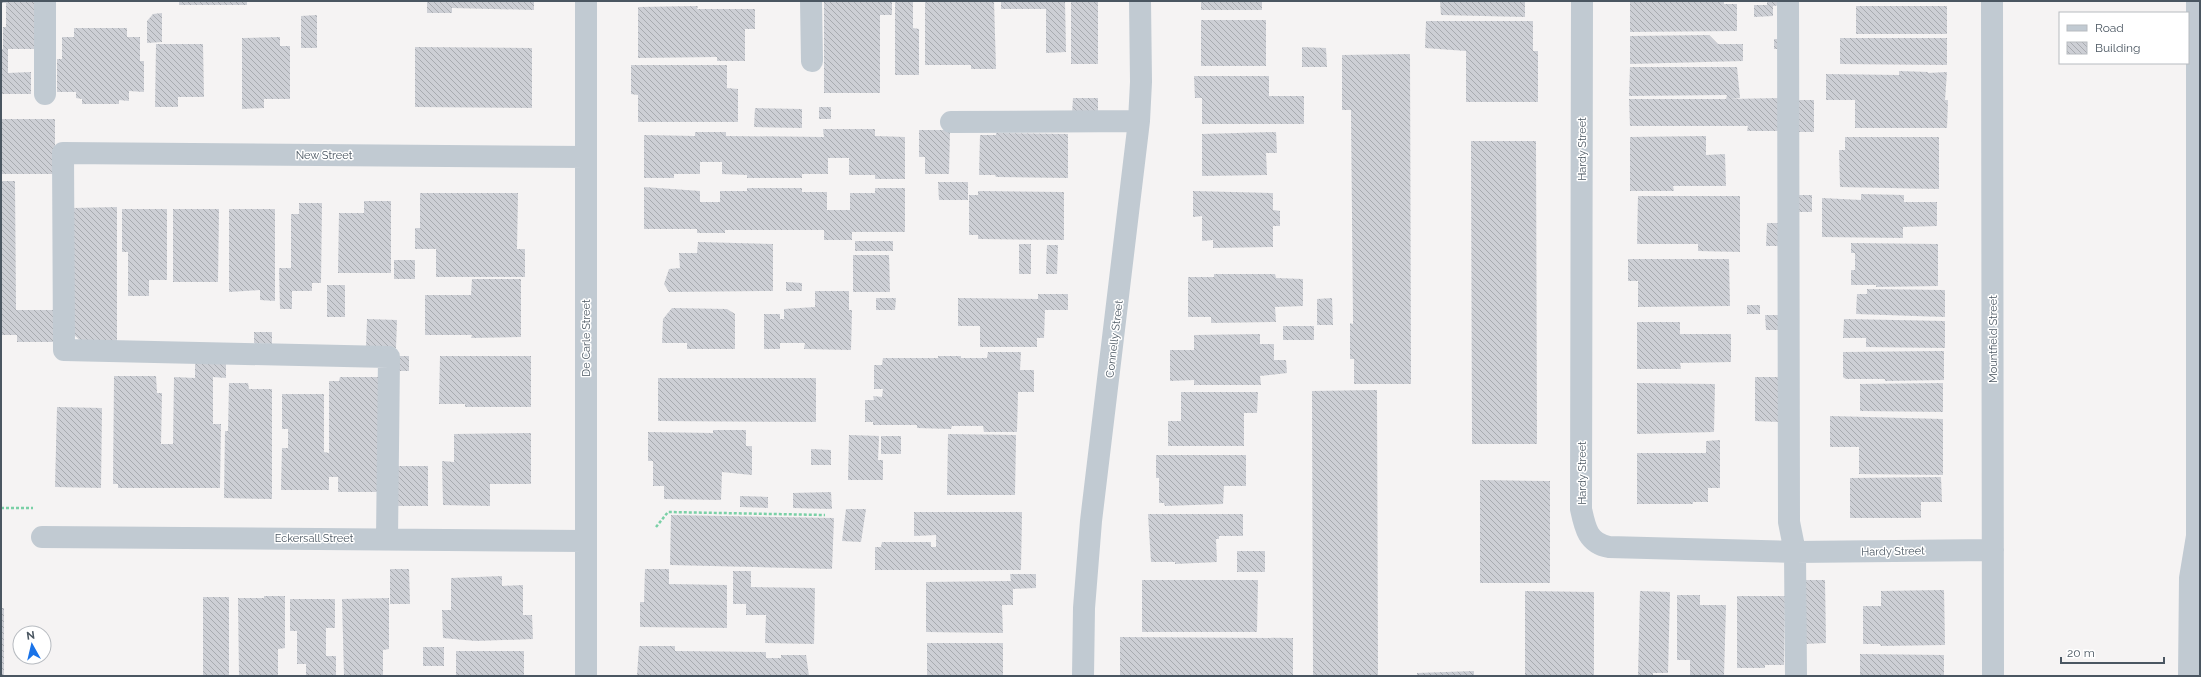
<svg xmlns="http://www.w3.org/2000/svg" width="2201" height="677" viewBox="0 0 2201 677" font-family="Raleway,sans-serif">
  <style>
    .building { fill: url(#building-back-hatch) }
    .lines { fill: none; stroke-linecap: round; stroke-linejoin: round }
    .path { stroke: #7ad0a6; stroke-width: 2.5; stroke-dasharray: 3 2; stroke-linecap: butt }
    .minor { stroke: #c1cad2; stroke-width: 22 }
    .labels { text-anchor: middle; stroke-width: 3; stroke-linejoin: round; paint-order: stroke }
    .street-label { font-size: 11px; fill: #4a5661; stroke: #fff }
  </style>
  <defs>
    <pattern id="building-back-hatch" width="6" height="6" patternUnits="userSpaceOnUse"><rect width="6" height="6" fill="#cdcfd5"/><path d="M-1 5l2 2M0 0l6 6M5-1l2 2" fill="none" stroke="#a8abb0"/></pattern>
  </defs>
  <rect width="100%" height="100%" fill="#f5f3f3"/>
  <path class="building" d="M1,1h33v48h-26v24l23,-1v22h-30v-45h2v-22h3v-24h-5z
    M179,1h68v4h-68z
    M427,1h107v9l-82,-2v5h-25z
    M824,1h68v14h-12v78h-56z
    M895,1h18v27l6,1v46h-24z
    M925,1h69l2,68h-25v-4h-46z
    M1001,1h64l1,51 -20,1v-44h-45z
    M1071,1h27v63h-27z
    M1201,1h61v9h-61z
    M1440,1h85v16l-84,-2z
    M1630,1h94v3h13v27l-107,1z
    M1767,1h13l1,4 -8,1v10l-19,1v-12h13z
    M698,6l-1,3h58v20h-10v32h-28v-4l-79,1v-51z
    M1856,6h91v28h-91z
    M162,13v29l-15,1v-22l6,-7z
    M317,15v33h-16v-32z
    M1201,20h65v46h-65z
    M1426,21h107v30h5v51h-72v-51l-41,-3z
    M74,28h53v9h13v24h4v31l-15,-1v10l-10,-1v4h-37v-5l-6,-1v-6h-19v-33h5v-22h12z
    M1709,35l9,9h25v17l-113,3v-28z
    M280,37v9h10v53h-26v9l-22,1v-71z
    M1840,38h107v27l-107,-1z
    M1774,39h5v10h-5z
    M156,44h47l1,53h-26v10h-23z
    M415,47l117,1v60l-117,-1z
    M1302,47l24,1 1,19h-25z
    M1410,54l1,330h-57v-25h-4v-36l3,1 -2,-214h-9v-55z
    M631,65h96v23l11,1v33h-100v-27l-7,-1z
    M1630,67h107l3,31 -9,1 48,-1 -1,33h-31l1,-5h-118l-1,-27h97l1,-4 -98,1z
    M1899,71l29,1v1l19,-1 -2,28h3l-1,28h-92v-28h-29v-26l73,1z
    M1194,76h75v20h35v28h-102v-26h-7z
    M1073,98h25v16h-26z
    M1795,100h19v32h-19z
    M819,107h12v12h-12z
    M755,108l47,1v19l-48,-1z
    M1,119h54v55h-54z
    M823,129h52v7l30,1v42h-30v-4h-26v-17h-21v16h-26v4h-55v-3l-25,-1v-12h-22v12h-26v4h-30v-43l51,1v-4h31v4l98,1z
    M919,130h31l-1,44h-24v-17h-6z
    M1276,132l1,21h-11l1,22 -65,1v-42z
    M996,133l72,1v44l-72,-1 -1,-2h-16l1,-40h16z
    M1706,136v19l19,-1 1,32h-53l1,5h-44v-54z
    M1845,137h94v52l-99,-2 -1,-37h6z
    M1471,141h65l1,303h-65z
    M1,181h14l1,129h37v32h-36v-7h-16z
    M938,182h30v18h-29z
    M644,187l56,4v11h20v-11h27v-3h55v4h25v18h23v-17h25v-5h30v44h-53v8h-28v-10h-99v3h-28v-4h-53z
    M978,191l86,1v48l-86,-1v-4h-9v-40h9z
    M1193,191l80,2v17l7,1v15h-7v21l-60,1v-8l-11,1v-25l-9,1z
    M420,193h98l-1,56h8v28h-89v-28h-21v-21h5z
    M1861,194l43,1v7h33v24l-34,1v11l-81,-1v-39l39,2z
    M1797,195h15v17h-15z
    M1638,196h102v56l-42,-1v-7h-61z
    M364,201h27v72h-53l1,-60h25z
    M299,203h23l-1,80h-9v8h-20v18h-12l-1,-41h12v-54h8z
    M117,207v136h-34l-11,-10v-125z
    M122,209h45v71h-18v16h-21v-44h-6z
    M173,209h46l-1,73h-45z
    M229,209h46v92l-15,-1v-10l-31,2z
    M1767,223h12v23h-13z
    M855,241h38v10h-38z
    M698,242l75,2v47l-104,1 -5,-8 5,-15 11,-1 -1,-15h18z
    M1851,243l87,1v42l-62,1v-2h-25v-15h4v-17h-4z
    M1019,244h12v30h-12z
    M1047,245h11l-1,29h-11z
    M853,255h36l1,37h-37z
    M1628,259h101l1,47 -92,1v-26h-10z
    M394,260h21v19h-21z
    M1214,274h61l1,4 27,1v27l-28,1 1,15 -65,1v-6h-23v-40h26z
    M472,279h49v58l-50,1 1,-3h-47v-40h46z
    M786,282l16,1v8h-16z
    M327,285h18v32h-18z
    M1867,289l78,1v27l-89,-3 1,-20h10z
    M815,291h34v19h3l-1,40 -47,-1 1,-6h-25v6h-16v-35h16v5h4v-10l31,-2z
    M1038,294h30v16h-23l-1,28h-7v9h-57v-21h-22v-28l80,1z
    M876,298h20l-1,12h-19z
    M1332,298l1,27h-16v-26z
    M1747,305h13v9h-13z
    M672,308l55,1 8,5v35h-48v-6h-25l1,-24z
    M1765,315h13l1,15h-13z
    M367,319l30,1 -1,28 -30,-1z
    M1844,319l101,2v27l-79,-1v-9h-23z
    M1637,322h43v12h51v28l-51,1 1,6h-44z
    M1283,326h31v14h-31z
    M254,332h18v12l-18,-1z
    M1260,334v10h14v16h12l1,13 -27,3 1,9h-67v-5l-24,1v-31h24v-15z
    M1944,351v29l-59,1v-2h-39l-3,-2v-25z
    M988,352h33l-1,18h14v22h-16l-1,40h-33l-1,-6h-31l-1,3 -34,-1v-3h-44v-3h-8v-22h9l-1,-4 9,1 1,-8h-9v-24h8l1,-7h55v-2h23v2h26z
    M397,356h12v15h-11z
    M440,356h91v51h-66v-3h-26z
    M195,357h31v21l-13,-1v47h8l-1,64h-102v-4h-5l1,-108h42l1,17h5l-1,51h12l1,-67 21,1z
    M340,377h40v115h-42v-15h-9v13h-48l1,-42h6v-19h-6v-35h42v58l5,1v-72h10z
    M1755,377h24v45l-24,-1z
    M658,378h158v44l-158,-1z
    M229,383h19l1,6h23v110l-48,-1 1,-67h3z
    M1637,383l78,1 -1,48 -77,2z
    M1943,383v29l-83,-1v-27z
    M1377,390l1,286h-65l-1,-285z
    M1181,392h77l-1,21h-13v33h-76v-25h13z
    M57,407l45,1 -1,80 -46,-1z
    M1830,416l113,3v56l-84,-1v-27h-29z
    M713,430h33v16h6v29l-30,-3 -1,28 -57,-1v-13h-11v-25h-5v-29l65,1z
    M531,433v51h-41v22l-47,-1 -1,-44 12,1v-28z
    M948,434l68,1 -1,60h-68z
    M849,435l30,1 -1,24h5v20h-35z
    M881,436h20v18h-20z
    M1720,440v48h-12v14h-15v2h-56v-51h69v-12z
    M811,449l20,1v15h-20z
    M1156,455h90v31h-22l-1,18 -58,2 -1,-3h-5v-25h-3z
    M398,466h30v40h-30z
    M1941,477l1,25h-21v16h-71v-40z
    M1480,480l70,1v102h-70z
    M831,492l1,17 -39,-1v-15z
    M740,496l28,1v11l-28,-1z
    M846,509h20l-5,33 -19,-1z
    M914,512h108l-1,58h-146v-23h6l1,-5h49v5h5v-12l-22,1z
    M1148,514h95v22h-24v3h-3l1,23 -42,2v-2h-24z
    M671,515l163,3 -2,51 -162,-4z
    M1237,551h28v21h-28z
    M390,569h19l1,35h-20z
    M645,569h24v15l58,1v43l-87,-1v-25h4z
    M733,571h18v16l64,1 -1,56 -49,-1 1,-28h-20v-11h-13z
    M1010,574h26v14l-23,1v16h-11l1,28 -77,-1v-50l85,-1z
    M502,576v10l21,-1v30h9l1,24 -57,2 -33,-3 -1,-28h9v-32z
    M1142,580h116l-1,52h-115z
    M1804,580h21l1,63 -21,1z
    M1944,590l1,55 -64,1 -1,-2h-17v-38h18v-15z
    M1525,591l69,1v84h-69z
    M1640,591l30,1 -2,81h-15v3h-15z
    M1677,595h23v10h26l-2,71h-34v-16h-13z
    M264,596h21v52l-7,1v27h-39l-1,-78h26z
    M1737,596h48l-1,69h-19v3h-28z
    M203,597h26v79h-26z
    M389,598v51l-6,1v26h-39l-2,-77z
    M290,599h45v29h-9v28h10v20h-30v-12h-9v-33h-7z
    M1,608h3v68h-3z
    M1120,637l173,1v38h-173z
    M927,643h76v33h-76z
    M639,646h36v5l91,1v6h15v-3h25l3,21h-172z
    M423,647h21v19h-21z
    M456,651h68v25h-68z
    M1860,654l84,1v21h-84z
    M1474,671v5h-57v-3z"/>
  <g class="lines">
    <path class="path" d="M1,508h32
      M656,527l12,-15 157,3"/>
    <path class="minor" d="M45,1v93
      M811,1l1,60
      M1582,1l-1,508c4,19 7,34 28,38l186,5 198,-2
      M1788,1l1,521 6,30 1,124
      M1992,1l1,675
      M951,122l188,-1
      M42,537l543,4
      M387,539l2,-182 -325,-7 -1,-197 523,4
      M586,676v-675
      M1083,676l1,-68 7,-87 48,-400 2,-39 -1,-81
      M2189,676l1,-98 7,-42v-535"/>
  </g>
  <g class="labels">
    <g class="street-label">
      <text transform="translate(1582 149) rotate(-90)" y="4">Hardy Street</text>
      <text x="324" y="159">New Street</text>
      <text transform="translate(586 338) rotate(-90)" y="4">De Carle Street</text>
      <text transform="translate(1114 339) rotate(-83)" y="4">Connelly Street</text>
      <text transform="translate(1993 339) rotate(-90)" y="4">Mountfield Street</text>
      <text transform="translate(1582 473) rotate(-90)" y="4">Hardy Street</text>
      <text x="314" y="542">Eckersall Street</text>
      <text transform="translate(1893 551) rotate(-1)" y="4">Hardy Street</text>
    </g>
  </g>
  <rect width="2201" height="677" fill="none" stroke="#4a5661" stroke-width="4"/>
  <rect x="2059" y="12" width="130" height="52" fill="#ffffff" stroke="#b7bbc0"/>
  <rect x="2067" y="25" width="20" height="6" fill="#c1cad2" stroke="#b7bbc0"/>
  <text x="2095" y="32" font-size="12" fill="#4a5661">Road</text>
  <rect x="2067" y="42" width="20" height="12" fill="url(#building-back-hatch)" stroke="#b7bbc0"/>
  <text x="2095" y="52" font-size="12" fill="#4a5661">Building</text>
  <g transform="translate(32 645) rotate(352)"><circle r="19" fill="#ffffff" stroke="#b7bbc0"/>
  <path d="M0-3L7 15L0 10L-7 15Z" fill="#1a73e8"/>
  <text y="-6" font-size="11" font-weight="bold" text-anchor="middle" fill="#4a5661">N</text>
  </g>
  <path d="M2061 657v6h103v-6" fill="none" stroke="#4a5661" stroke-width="2"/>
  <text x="2067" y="657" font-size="12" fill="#4a5661" stroke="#ffffff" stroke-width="3" paint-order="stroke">20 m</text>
</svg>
